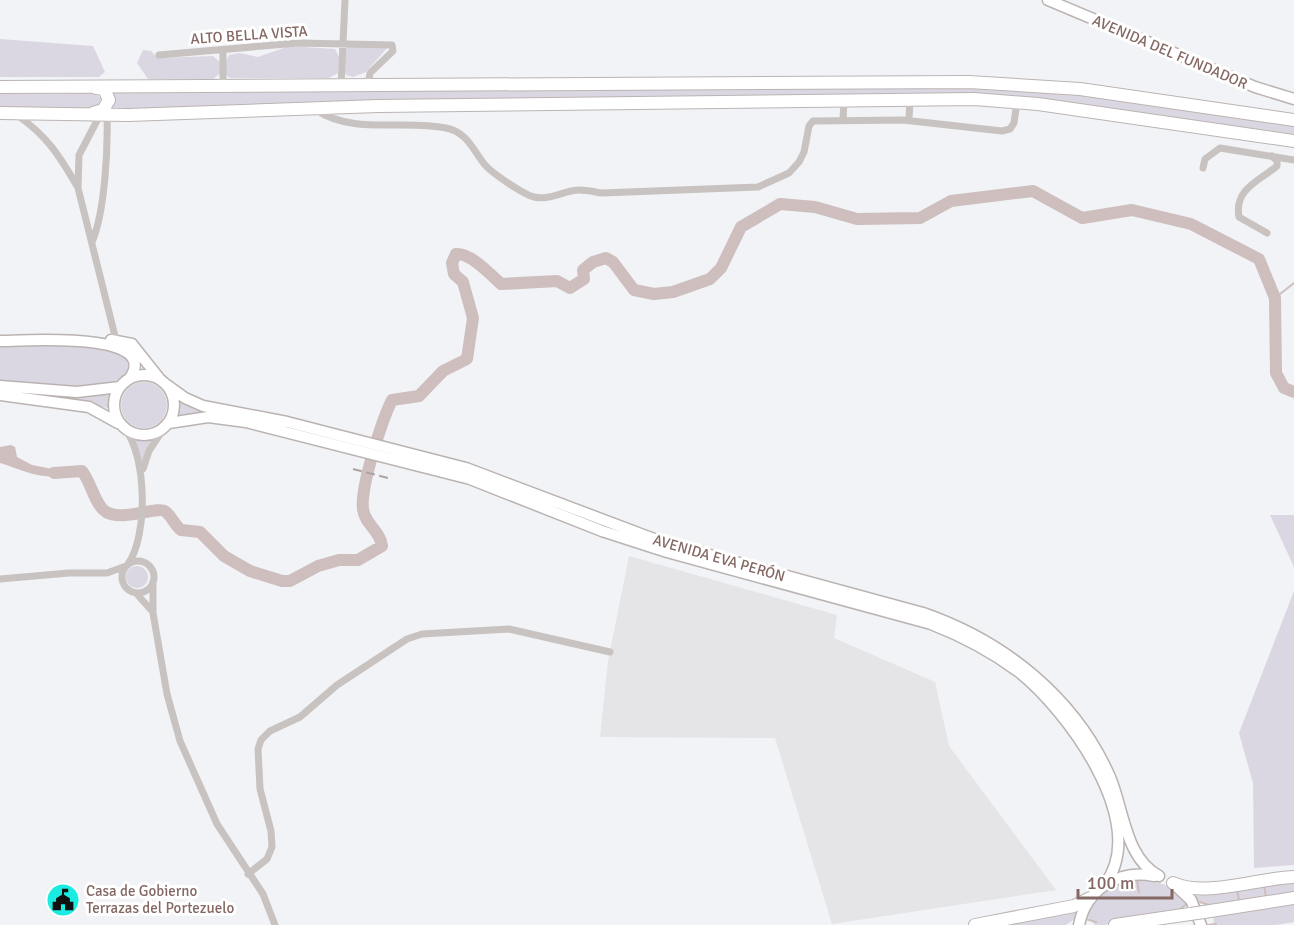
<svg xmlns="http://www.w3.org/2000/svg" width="1294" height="925" viewBox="0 0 1294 925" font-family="Signika,sans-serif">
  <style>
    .built { fill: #e5e4e6 }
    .green { fill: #dbd7e2 }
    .water { fill: #cebebe }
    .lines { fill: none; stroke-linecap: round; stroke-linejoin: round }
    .stream { stroke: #cebebe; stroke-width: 2 }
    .river { stroke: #cebebe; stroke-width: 12 }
    .secondary-casing { stroke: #bdb4b3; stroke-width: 13 }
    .primary-casing { stroke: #bbb3b1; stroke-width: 13 }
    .trunk-casing { stroke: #bbb4b3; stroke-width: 14 }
    .minor { stroke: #c8c2c0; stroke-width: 7 }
    .secondary { stroke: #fff; stroke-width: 10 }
    .primary { stroke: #fff; stroke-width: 10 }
    .trunk { stroke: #fff; stroke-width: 12 }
    .rail { stroke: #aea3a1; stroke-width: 2; stroke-dasharray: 9 4.5; stroke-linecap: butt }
    .trunk-bridge-casing { stroke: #bbb4b3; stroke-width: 14; stroke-linecap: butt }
    .trunk-bridge { stroke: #fff; stroke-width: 12 }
    .labels { text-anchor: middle; stroke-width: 6; stroke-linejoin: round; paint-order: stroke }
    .street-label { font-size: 15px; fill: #846863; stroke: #fff }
    .poi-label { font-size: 15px; fill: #846863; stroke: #fff; text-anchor: start }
  </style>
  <rect width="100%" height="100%" fill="#f1f3f6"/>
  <path class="built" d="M629,556l208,59 -3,23 101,44 14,64 107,144 -224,34 -57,-186 -175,-1 8,-76z"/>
  <path class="green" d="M0,39l93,7 12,26 -6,5h-99z
    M289,46l46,3 4,8 -1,16 -9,5h-99l-4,-3 -1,-12 4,-8 10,-2 19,4z
    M346,46l42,1 -22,25 -13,5 -7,-2 -2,-5z
    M143,50l8,1 7,7 55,-2 7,6 1,11 -8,6h-65l-11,-16z
    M823,84l223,5 248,35v14l-270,-39 -915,13 1,-23z
    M93,93l8,5 -2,8 -4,2 -95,-1v-13z
    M101,345l31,16 -5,17 -32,10 -95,-5v-37z
    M121 405a23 23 0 1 1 46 0a23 23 0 1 1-46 0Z
    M0,391l88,5 25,-4 1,18 -38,-11z
    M178,400l12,5 121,27 -134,-15z
    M160,432l-18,30 -8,-25z
    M1270,515h24v52z
    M126 577a11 11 0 1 1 22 0a11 11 0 1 1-22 0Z
    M1294,591v274l-40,3 -1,-85 -14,-50z
    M1150,879l20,8 17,16 -11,9v3l-72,10h-9l-8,-9c15,-30 30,-36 63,-37z
    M1294,881v14l-85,11 -12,-5 -2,-8z
    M1294,903v19l-18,3h-62l-1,-10z
    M1076,909l1,8 -11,8h-72z"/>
  <path class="water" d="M11,445l4,2 2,10 15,8 36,7c-20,12 -47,-3 -68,-9v-16z"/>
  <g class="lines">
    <path class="stream" d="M1275,298l19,-15
      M1137,880l2,12
      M1264,885l2,12
      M1237,889l2,12
      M1200,902l9,3
      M1180,909l7,-5
      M1086,919l10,3
      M1208,925l8,-1"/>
    <path class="river" d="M54,473l28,-2c9,11 13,34 24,41 17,10 53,-7 60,0 6,5 8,12 15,18l19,2 24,24 26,15 32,10h8l28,-15 21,-6h19l24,-14c-2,-16 -17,-21 -19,-37 -3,-21 19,-89 29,-109l27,-4 24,-25 24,-12 6,-41 -10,-36 -9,-8 -2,-11 4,-9c15,-1 34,20 45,30l56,-3 13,7 14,-9 -1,-9 10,-8 13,-4 7,4 21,28 20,4 19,-2 37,-13 11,-11 20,-41 39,-23 35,3 42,12 63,-1 31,-17 82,-10 49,27 50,-8 59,14 68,35 16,39 1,75 8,15 10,4"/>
    <g class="secondary-casing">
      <path id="secondary" d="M1048,0l207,87 39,12"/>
    </g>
    <g class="primary-casing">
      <path id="primary" d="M111,340l21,4 27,34
        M0,341c22,0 162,-11 130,37
        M114 405a30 30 0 1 1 60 0a30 30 0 1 1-60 0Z
        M167,385l18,13 18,8 84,16 179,46 196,74 261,71c81,28 152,84 187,164 14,33 15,81 49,99
        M0,386l77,6 43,-5
        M0,395l89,12 29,16
        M169,423l39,-6 38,5 224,57 132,52 65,21 264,72c31,12 61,28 88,48 48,38 132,151 86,212
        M1174,884l17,16 10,25
        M1079,925c7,-36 40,-56 75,-49"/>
    </g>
    <g class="trunk-casing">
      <path id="trunk" d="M0,87l969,-5 111,7 214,31
        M0,113l128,2 250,-9 596,-7 64,5 256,37
        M93,113l10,-3 6,-10 -5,-11 -8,-1
        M1173,883c33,15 85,-5 121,-6
        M1204,912l90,-14
        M975,925l99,-19 16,-8
        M1115,925l75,-11"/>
    </g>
    <path class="minor" d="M223,51v34
      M159,55l139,-12 94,2 1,6 -23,22 -2,13
      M341,86l4,-86
      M316,110c38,25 88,9 130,18 21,4 27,22 39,37 7,8 39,30 49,32 15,4 31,-7 45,-7 8,0 16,2 23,3l156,-6 31,-14 10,-11 5,-10 5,-26 4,-5 90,-1 99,11 8,-2 4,-6 3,-21
      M17,115c30,21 42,40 60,71
      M100,115l-21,40 -1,33 38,152
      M843,120l1,-21
      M909,120l1,-21
      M1203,168l2,-9 15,-11 74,12
      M1267,233l-28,-16c-5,-28 20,-36 38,-51v-5l-5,-5
      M92,242c13,-30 16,-94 15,-127
      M125,429c22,28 23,107 3,135
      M143,469l6,-18 15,-23
      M122 577a16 16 0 1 1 32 0a16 16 0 1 1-32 0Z
      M0,579l69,-6h38l19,-7
      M153,582v31l14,81 13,47 37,83 46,70 12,31
      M136,593l16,18
      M248,874l19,-15 5,-12 -1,-16 -11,-42 -2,-40 3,-9 9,-9 30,-14 37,-32 70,-46 15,-5 87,-5 101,23"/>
    <use href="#secondary" class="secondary"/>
    <use href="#primary" class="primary"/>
    <use href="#trunk" class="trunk"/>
    <path class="rail" d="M353,469l39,10"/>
    <g class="trunk-bridge-casing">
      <path id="trunk-bridge" d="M1190,914l14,-2"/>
    </g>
    <use href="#trunk-bridge" class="trunk-bridge"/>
  </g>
  <defs>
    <g id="civic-disc" transform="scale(1.725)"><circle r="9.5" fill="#1bece1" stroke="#fff"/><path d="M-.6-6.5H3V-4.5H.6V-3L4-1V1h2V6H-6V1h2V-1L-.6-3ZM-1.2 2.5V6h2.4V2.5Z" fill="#111"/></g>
  </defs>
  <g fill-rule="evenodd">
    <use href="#civic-disc" x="63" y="900"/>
  </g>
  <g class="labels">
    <g class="street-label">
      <text transform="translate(249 35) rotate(-4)" y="5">ALTO BELLA VISTA</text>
      <text transform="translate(1170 52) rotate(23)" y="5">AVENIDA DEL FUNDADOR</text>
      <text transform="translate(719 558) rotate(16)" y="5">AVENIDA EVA PERÓN</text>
    </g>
    <g class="poi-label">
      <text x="86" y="896">Casa de Gobierno<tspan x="86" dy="17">Terrazas del Portezuelo</tspan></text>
    </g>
  </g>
  <path d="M1078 889v9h94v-9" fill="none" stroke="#846863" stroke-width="3"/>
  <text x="1087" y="889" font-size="18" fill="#846863" stroke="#ffffff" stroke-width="4.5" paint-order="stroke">100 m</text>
</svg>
